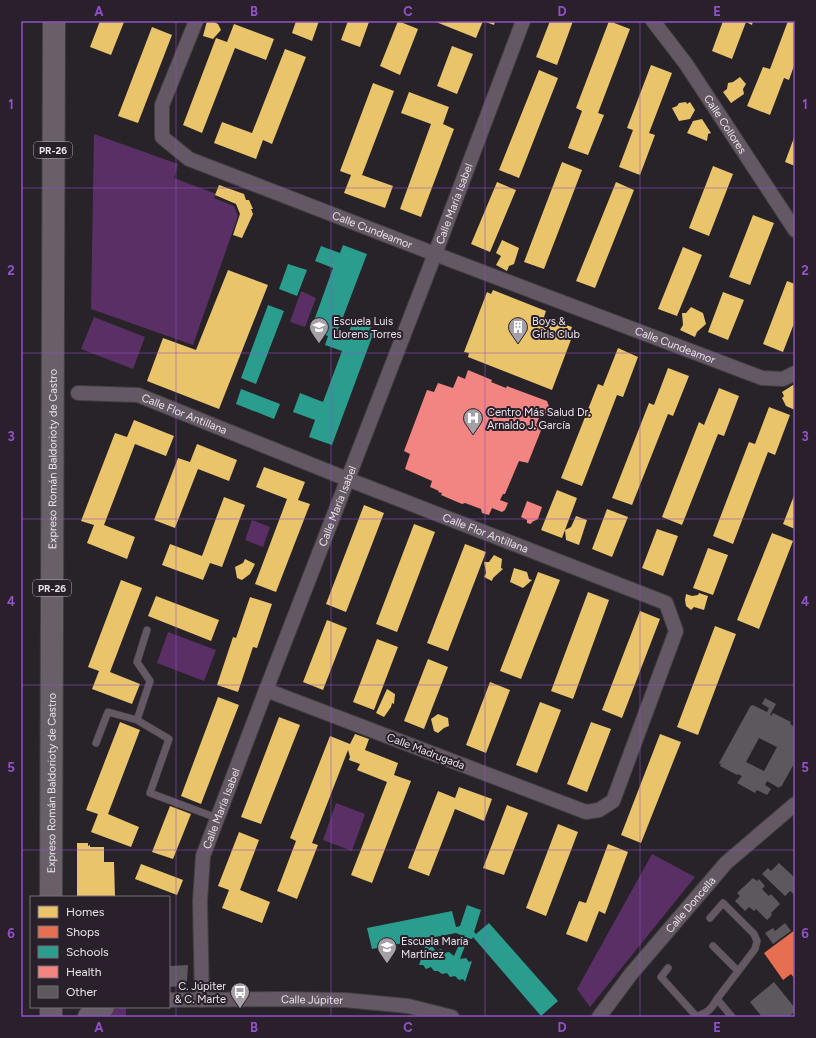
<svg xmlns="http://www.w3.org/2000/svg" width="816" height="1038" viewBox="0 0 816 1038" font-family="Figtree,sans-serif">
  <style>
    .green { fill: #5a2f65 }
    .homes { fill: #e9c46a }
    .shops { fill: #e76f51 }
    .schools { fill: #2a9d8f }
    .health { fill: #f28482 }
    .building { fill: #5d585d; fill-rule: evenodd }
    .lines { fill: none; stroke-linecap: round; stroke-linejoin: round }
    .lane-casing { stroke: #423f42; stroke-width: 8 }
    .street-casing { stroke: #423f42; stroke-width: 16 }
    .highway-casing { stroke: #423f42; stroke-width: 24 }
    .lane { stroke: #635864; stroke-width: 7 }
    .street { stroke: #635864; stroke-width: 14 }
    .highway { stroke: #695f69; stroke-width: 22 }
    .grid { fill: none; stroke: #9151c8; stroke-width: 1; stroke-opacity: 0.55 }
    .labels { text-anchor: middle; stroke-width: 4; stroke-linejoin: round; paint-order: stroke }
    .shield { fill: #29202b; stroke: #afa8b1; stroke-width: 1 }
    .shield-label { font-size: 10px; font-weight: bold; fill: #e9e3ea }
    .street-label { font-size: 11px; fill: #e9e3ea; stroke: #29202b }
    .poi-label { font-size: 11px; fill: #e9e3ea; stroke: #29202b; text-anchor: start }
    .neatline { fill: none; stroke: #9151c8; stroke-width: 1.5 }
    .grid-label { font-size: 13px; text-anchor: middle; font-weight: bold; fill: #9151c8 }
  </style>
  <rect width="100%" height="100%" fill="#282328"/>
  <path class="green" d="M94,134l84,30 -4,14 42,16 -2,4 20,8 4,10 -45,129 -102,-36z
    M301,291l15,7 -11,29 -15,-5z
    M94,317l51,20 -12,32 -52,-20z
    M252,520l18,7 -7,20 -18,-7z
    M168,632l48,18 -12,31 -47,-18z
    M336,803l29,11 -13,37 -29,-11z
    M652,854l43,23 -105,130 -13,-18z
    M121,1008h5v9h-30l11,-7z"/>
  <path class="homes" d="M100,21l24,1 -13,33 -21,-8z
    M207,21h5l6,3 3,6 -8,9 -10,-3z
    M296,21h23l-7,20 -20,-8z
    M348,21h17l4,1 -9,25 -19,-7z
    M398,21l20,8 -18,46 -20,-9z
    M436,21h47l-7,17 -40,-16z
    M483,21h12l-1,4z
    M550,21h23l-16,44 -21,-8z
    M609,21l21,8 -32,84 6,2 -16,40 -20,-7 14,-37 -6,-3z
    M723,21h30l-1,4 -6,-3 -14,37 -20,-8z
    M788,21h7v42l-6,17 -5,-2 -14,37 -23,-9 16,-39 7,2z
    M234,24l40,15 -8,21 -31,-12 -33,85 -19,-8 33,-87 11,4z
    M152,27l20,8 -34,88 -20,-7z
    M452,46l21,8 -16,40 -20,-8z
    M285,49l21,8 -34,87 -9,-4 -7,19 -42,-16 8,-21 30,11z
    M651,65l21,8 -23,60 6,2 -15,40 -21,-8 14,-37 -6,-2z
    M539,70l19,8 -39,100 -20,-8z
    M740,77l6,7 -3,5 1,5 -13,9 -8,-11 4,-3 1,-6 5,-1z
    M373,83l21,8 -32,84 31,11 -8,22 -41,-15 7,-18 -11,-4z
    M409,92l40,15 -6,17 11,5 -33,88 -21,-8 31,-85 -30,-11z
    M686,102l1,2 3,-2 5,8 -5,9 -11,2 -7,-13 5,-2 2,-3z
    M702,119l9,14 -3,1 -1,7 -20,-8 6,-12z
    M795,135v31l-10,-4z
    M562,162l20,8 -38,99 -20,-7z
    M713,166l20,8 -24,62 -20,-8z
    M497,182l19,8 -26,62 -19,-8z
    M616,182l18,8 -39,98 -19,-7z
    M219,185l25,9 2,6h3l4,9h-2l2,5 -11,24 -9,-3 7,-21 -4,-10 -21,-9z
    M753,215l21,8 -24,62 -21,-8z
    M502,240l17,8 -5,16 -5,2 -2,5 -11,-6 5,-9 -5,-3z
    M683,247l19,8 -25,61 -19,-7z
    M228,270l40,15 -49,124 -72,-28 16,-43 33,12z
    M787,281l8,3v37l-12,31 -20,-8z
    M493,290l53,21 -2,6 28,10 -3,8 3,2 -20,53 -84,-33 1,-4 -5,-1 23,-60 4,2z
    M723,292l21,8 -16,40 -20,-8z
    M691,307l12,6 3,11 -9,8 -2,5 -15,-7 3,-5 -1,-12h4z
    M618,348l20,9 -15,40 -6,-2 -35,91 -21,-8 37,-94 5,2z
    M668,368l21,8 -16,40 -5,-2 -36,91 -20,-7 37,-95 5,2z
    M793,385l2,2v23l-9,-4 -4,-8 2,-2 -2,-4z
    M719,388l20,8 -15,40 -6,-2 -36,91 -20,-8 37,-95 5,3z
    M769,407l21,8 -15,40 -7,-3 -35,92 -20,-8 36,-94 6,2z
    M134,420l40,16 -8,20 -31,-12 -31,81 31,12 -8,22 -40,-16 7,-18 -13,-4 34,-88 12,4z
    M197,444l40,16 -8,21 -31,-12 -23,59 -21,-8 24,-62 12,4z
    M264,467l41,15 -7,18 12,4 -34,88 -21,-8 32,-85 -31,-12z
    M557,490l20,8 -15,40 -21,-8z
    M795,493v36l-12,-5z
    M224,497l21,8 -23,62 -12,-4 -7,17 -41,-15 8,-21 32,12z
    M364,505l20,8 -38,99 -20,-8z
    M607,509l21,8 -16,40 -20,-8z
    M576,516l11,4 -8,25 -13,-5 -1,-10 6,-3z
    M414,524l21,8 -38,100 -21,-8z
    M657,529l21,7 -15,40 -21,-8z
    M772,533l21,8 -34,88 -22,-9z
    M465,544l21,8 -38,99 -21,-8z
    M708,548l20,7 -15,40 -20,-7z
    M494,555l8,4 -1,9 2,1 -10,9 -1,3 -8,-4 2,-4 -2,-11h5z
    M245,559l10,5 -5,10 -8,6 -5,-2 -2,-11 8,-4z
    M514,568l13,4 2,7 3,1 -9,8 -13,-6z
    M538,572l22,8 -39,99 -21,-8z
    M121,580l21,8 -32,84 30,12 -8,20 -40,-15 7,-18 -11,-4z
    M588,592l21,8 -36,99 -22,-8z
    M699,593l9,3 -4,14 -10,-3 -3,3 -5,-4 -1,-6 1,-6 6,2 6,-1z
    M156,596l63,24 -8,21 -63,-25z
    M250,597l22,7 -15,44 -4,-1 -15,45 -21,-7 16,-48 3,1z
    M640,611l20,8 -38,99 -20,-8z
    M327,620l20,8 -24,62 -20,-8z
    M715,626l21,8 -38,101 -21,-8z
    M377,639l21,8 -24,63 -21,-8z
    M428,659l20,8 -24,62 -20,-8z
    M490,682l20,8 -24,63 -20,-8z
    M387,689l8,5 -1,10 -2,-1 -1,4 -7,10 -8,-4z
    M218,697l21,8 -38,99 -20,-8z
    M540,702l21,8 -24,63 -21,-8z
    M438,714l10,4 1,8 -5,2 -6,5 -4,-2 -3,-12z
    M279,717l21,8 -39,99 -20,-7z
    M120,722l20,8 -32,84 31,13 -8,20 -40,-15 7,-18 -12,-4z
    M591,722l20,7 -24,63 -20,-8z
    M355,734l14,5 -4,11 33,13 -4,12 17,6 -39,102 -21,-8 36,-93 -30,-12 3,-6 -11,-4 1,-3 -2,-7 -36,93 6,2 -21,54 -20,-8 19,-50 -6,-3 40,-102 20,8z
    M660,734l21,8 -40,101 -20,-8z
    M459,787l33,12 -8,22 -29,-12 -26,67 -21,-8 30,-77 17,7z
    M507,805l21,8 -24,62 -21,-7z
    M170,806l21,8 -18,45 -21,-7z
    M558,824l20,8 -32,84 -20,-8z
    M239,832l20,8 -19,50 30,12 -8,21 -40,-15 7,-18 -11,-4z
    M77,843h11v3l2,-1v2h14v15h10l1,35h-38z
    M608,844l20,8 -23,62 -6,-3 -12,31 -21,-8 13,-33 7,2z
    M141,864l42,16 -6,15 -42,-16z"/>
  <path class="shops" d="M795,930v49l-4,-5 -8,6 -19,-27z"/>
  <path class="schools" d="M343,245l24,9 -30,79 10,4 6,-16 22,8 -43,116 -23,-8 6,-17 -22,-8 7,-19 23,9 19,-51 -17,-6 3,-9 -17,-7 22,-61 -18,-7 6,-15 19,7z
    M288,264l19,6 -10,26 -18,-7z
    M268,305l16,6 -28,73 -15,-6z
    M241,389l39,15 -6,15 -38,-15z
    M467,905l14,5 -7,22 2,2 13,-11 69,78 -17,15 -68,-79 -1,2 -4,-1 -8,21 6,-1 3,4 3,-1 -7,21 -2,-3 -4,1 -4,-4 -5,1 -3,-4 -5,1 -4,-3h-4l-3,-4 -5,2 -3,-4h-4l7,-21 3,4 3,-2 4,5 5,-2 3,4 5,-1 5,4 9,-20 -7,-3 -84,16 -5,-21 85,-17 4,16 4,-1z"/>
  <path class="health" d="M468,370l24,10 -1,2 15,6 1,-2 40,15 3,8 -3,7 -6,-3 -5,12 6,3 -14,35 -9,-2 -14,33h-2l-3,6 8,3 -3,7 -3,2 -10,-4 -3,7 -7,-2 -1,-4 -16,-6 -3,1 -21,-9 1,-2 -4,-1 1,-1 -9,-4 2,-6 -27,-12 5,-15 -6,-3 23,-61 7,2 4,-9 15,5 5,-12 7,3z
    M527,501l15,6 -4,12 -6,3 -1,2 -4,-1v-3l-6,-3z"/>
  <path class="building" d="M765,698l11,6 -6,11 1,1 2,-3 18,9 -1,2 5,3v35l-14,25 -1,-1 -1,2 -12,-7 -2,4 6,4 -4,6 -10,-5 -2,3 -18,-10 5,-7 -5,-2v1l-17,-9 1,-2 -2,-1 32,-58 1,1 1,-1 14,7 2,-4 -7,-4zM759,738l18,9 -13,24 -18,-9z
    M779,863l16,15v17l-5,-4 -5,5 -23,-22 6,-6 3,3z
    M753,878l4,3 2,-2 6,7 -3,3 7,7 2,-2 9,10 -9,9 1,2 -5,5 -11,-11 -2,2 -5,-4 -4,4 -10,-10 5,-5 -3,-3z
    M785,923l6,8 -18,13 -8,-11 8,-5 2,3z
    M188,965l-1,16 -5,5 -13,1v-21z
    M774,982l21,26v3l-4,4 1,2h-30l-12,-15z"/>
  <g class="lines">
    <g class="lane-casing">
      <path id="lane" d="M147,630l-10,32 13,19 -13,39 32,19 -19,54 67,25
        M96,743l12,-31 29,8
        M710,918l13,-15 31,31 3,7 -2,8 -38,50 15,18
        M713,946l25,25
        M668,968l-7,9 36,40
        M697,1016c10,-3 14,-6 20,-17"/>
    </g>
    <g class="street-casing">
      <g id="street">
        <path id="s1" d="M196,21l-34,84v32l27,22 246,95 327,124 21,1 12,-6"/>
        <path id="s2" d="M653,21l33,43 109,166"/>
        <path id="s3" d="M78,393l60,2 209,84 319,124 10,28 -63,170 -14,9 -13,2 -320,-122"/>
        <path id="s4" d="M169,1000l108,-1 68,1 63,6 44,11"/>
        <path id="s5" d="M202,1000l-2,-99 3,-45 63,-166 169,-436 88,-233"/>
        <path id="s6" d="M599,1017l32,-43 95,-111 69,-59"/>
      </g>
    </g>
    <g class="highway-casing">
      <g id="highway">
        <path id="s7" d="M51,897l3,-876"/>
        <path d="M51,1017v-10"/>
        <path d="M89,1017l8,-8 6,-2"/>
      </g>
    </g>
    <use href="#lane" class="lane"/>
    <use href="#street" class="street"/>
    <use href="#highway" class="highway"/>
  </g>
  <path class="grid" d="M176,21v996M331,21v996M485,21v996M640,21v996M21,188h774M21,353h774M21,519h774M21,685h774M21,850h774"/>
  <defs>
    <g id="school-pin" transform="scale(1)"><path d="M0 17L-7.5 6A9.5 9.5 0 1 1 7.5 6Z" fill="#a5a0a6" stroke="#29202b"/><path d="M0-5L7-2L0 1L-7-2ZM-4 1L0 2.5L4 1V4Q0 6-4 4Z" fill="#fff"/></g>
    <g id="building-pin" transform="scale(1)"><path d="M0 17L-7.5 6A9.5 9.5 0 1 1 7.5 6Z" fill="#a5a0a6" stroke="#29202b"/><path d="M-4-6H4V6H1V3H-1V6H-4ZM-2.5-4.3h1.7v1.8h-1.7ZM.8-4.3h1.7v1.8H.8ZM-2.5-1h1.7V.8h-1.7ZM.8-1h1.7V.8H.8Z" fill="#fff"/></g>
    <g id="hospital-pin" transform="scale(1)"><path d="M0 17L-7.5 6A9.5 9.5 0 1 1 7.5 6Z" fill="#a5a0a6" stroke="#29202b"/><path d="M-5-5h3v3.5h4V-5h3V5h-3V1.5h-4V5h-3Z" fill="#fff"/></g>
    <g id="bus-pin" transform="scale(1)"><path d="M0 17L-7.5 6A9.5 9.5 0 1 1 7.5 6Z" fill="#a5a0a6" stroke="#29202b"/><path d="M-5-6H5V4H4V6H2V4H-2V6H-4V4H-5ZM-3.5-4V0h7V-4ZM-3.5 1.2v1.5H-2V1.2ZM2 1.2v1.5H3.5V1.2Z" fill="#fff"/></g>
  </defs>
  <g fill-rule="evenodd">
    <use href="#school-pin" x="319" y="327"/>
    <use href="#building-pin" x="518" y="327"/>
    <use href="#hospital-pin" x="473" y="418"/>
    <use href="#school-pin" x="387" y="947"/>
    <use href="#bus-pin" x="240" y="992"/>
  </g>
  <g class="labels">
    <g class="shield">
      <rect x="34" y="142" width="38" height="16" rx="3"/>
      <rect x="33" y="580" width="38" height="16" rx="3"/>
    </g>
    <g class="shield-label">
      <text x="53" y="154">PR-26</text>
      <text x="52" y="592">PR-26</text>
    </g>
    <g class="street-label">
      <text dy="4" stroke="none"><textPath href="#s2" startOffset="126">Calle Collores</textPath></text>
      <text dy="4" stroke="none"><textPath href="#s5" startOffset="843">Calle María Isabel</textPath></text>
      <text dy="4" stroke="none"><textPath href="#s1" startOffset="354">Calle Cundeamor</textPath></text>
      <text dy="4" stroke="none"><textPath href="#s1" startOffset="678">Calle Cundeamor</textPath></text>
      <text dy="4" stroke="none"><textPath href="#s3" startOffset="110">Calle Flor Antillana</textPath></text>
      <text dy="4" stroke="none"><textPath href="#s7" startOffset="438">Expreso Román Baldorioty de Castro</textPath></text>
      <text dy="4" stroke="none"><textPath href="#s5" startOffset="519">Calle María Isabel</textPath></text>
      <text dy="4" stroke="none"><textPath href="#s3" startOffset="434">Calle Flor Antillana</textPath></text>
      <text transform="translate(426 751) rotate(21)" y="4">Calle Madrugada</text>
      <text dy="4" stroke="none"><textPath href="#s7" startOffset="114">Expreso Román Baldorioty de Castro</textPath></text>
      <text dy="4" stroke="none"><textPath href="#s5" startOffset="195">Calle María Isabel</textPath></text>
      <text dy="4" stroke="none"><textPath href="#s6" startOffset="145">Calle Doncella</textPath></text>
      <text dy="4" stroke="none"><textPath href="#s4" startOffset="143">Calle Júpiter</textPath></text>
    </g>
    <g class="poi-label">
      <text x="333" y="325">Escuela Luis<tspan x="333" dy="13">Llorens Torres</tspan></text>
      <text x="532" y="325">Boys &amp;<tspan x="532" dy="13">Girls Club</tspan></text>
      <text x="487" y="416">Centro Más Salud Dr.<tspan x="487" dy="13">Arnaldo J. García</tspan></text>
      <text x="401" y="945">Escuela María<tspan x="401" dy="13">Martínez</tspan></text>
      <text x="226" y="990" text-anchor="end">C. Júpiter<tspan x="226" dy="13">&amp; C. Marte</tspan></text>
    </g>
  </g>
  <rect width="816" height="1038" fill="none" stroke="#29202b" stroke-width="44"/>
  <rect x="30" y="896" width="140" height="112" fill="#29202b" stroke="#766e77"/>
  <rect x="38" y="906" width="20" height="12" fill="#e9c46a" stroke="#766e77"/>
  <text x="66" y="916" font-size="12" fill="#e9e3ea">Homes</text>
  <rect x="38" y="926" width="20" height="12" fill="#e76f51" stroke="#766e77"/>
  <text x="66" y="936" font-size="12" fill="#e9e3ea">Shops</text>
  <rect x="38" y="946" width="20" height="12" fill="#2a9d8f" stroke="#766e77"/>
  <text x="66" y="956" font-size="12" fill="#e9e3ea">Schools</text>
  <rect x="38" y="966" width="20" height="12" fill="#f28482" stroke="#766e77"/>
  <text x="66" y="976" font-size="12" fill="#e9e3ea">Health</text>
  <rect x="38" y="986" width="20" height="12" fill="#5d585d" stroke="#766e77"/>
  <text x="66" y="996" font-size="12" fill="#e9e3ea">Other</text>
  <rect x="22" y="22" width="772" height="994" class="neatline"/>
  <g class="grid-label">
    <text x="99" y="16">A</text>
    <text x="254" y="16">B</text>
    <text x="408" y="16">C</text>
    <text x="562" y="16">D</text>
    <text x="717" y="16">E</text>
    <text x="11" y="109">1</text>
    <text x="805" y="109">1</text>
    <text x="11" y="275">2</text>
    <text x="805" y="275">2</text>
    <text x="11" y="441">3</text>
    <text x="805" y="441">3</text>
    <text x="11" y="606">4</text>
    <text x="805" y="606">4</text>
    <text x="11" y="772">5</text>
    <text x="805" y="772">5</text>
    <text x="11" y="938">6</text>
    <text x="805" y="938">6</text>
    <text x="99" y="1032">A</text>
    <text x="254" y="1032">B</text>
    <text x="408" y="1032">C</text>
    <text x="562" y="1032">D</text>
    <text x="717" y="1032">E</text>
  </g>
</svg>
